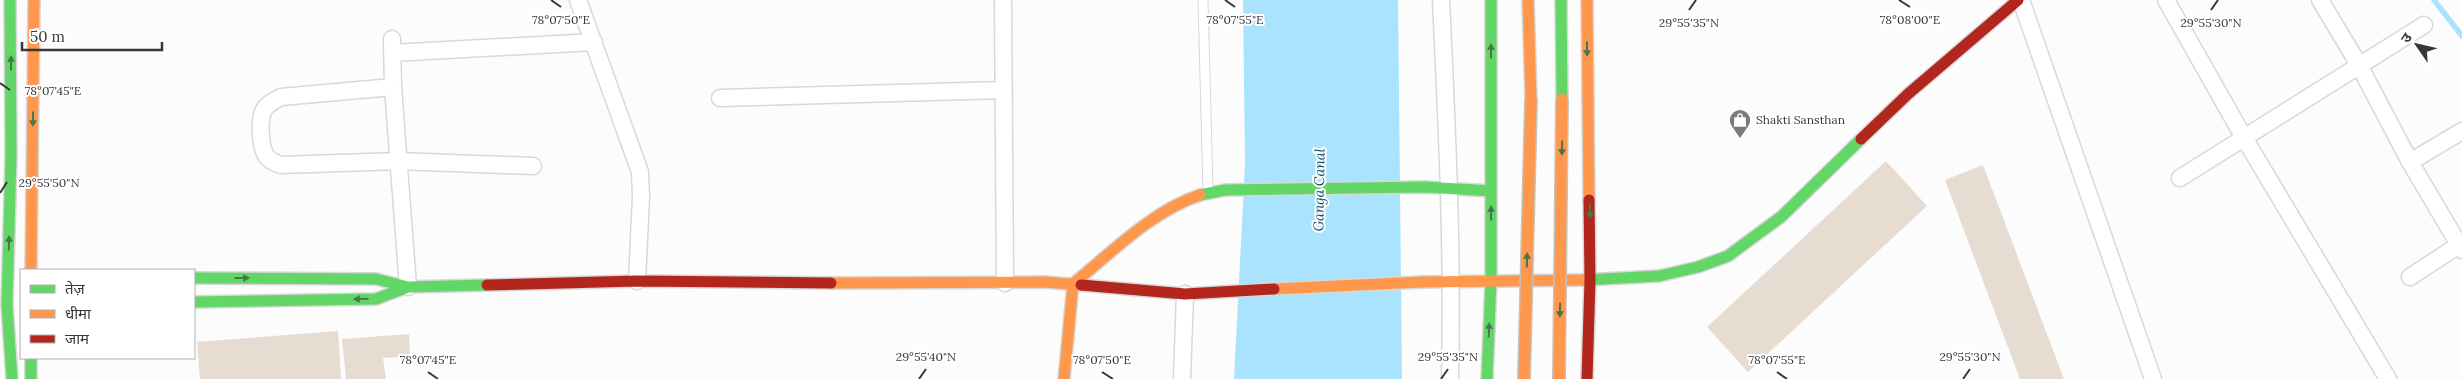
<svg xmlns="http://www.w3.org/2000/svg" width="2462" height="379" viewBox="0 0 2462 379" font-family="Lora,'Noto Sans Devanagari',serif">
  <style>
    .water { fill: #aae3fe }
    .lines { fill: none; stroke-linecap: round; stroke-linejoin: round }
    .stream { stroke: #aae3fe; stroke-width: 5.5 }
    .building { fill: #e7dcd2 }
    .lane-casing { stroke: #d8d8d8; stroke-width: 11 }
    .street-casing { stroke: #d8d8d8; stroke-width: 19 }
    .fast-casing { stroke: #d8d8d8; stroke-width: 14 }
    .slow-casing { stroke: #d8d8d8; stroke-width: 14 }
    .jam-casing { stroke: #d8d8d8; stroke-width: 14 }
    .lane { stroke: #fff; stroke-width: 9 }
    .street { stroke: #fff; stroke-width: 16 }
    .fast { stroke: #63d668; stroke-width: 11 }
    .slow { stroke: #ff974d; stroke-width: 11 }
    .jam { stroke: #b3261e; stroke-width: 11 }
    .slow-bridge-casing { stroke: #c8c2b9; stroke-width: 14; stroke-linecap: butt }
    .slow-bridge { stroke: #ff974d; stroke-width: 11 }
    .oneway { fill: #49774b }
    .ticks { fill: none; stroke: #373737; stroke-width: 2 }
    .labels { text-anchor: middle; stroke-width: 4; stroke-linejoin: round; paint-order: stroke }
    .poi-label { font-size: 12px; fill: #373737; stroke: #fff; text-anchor: start }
    .water-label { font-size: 14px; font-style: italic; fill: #094e68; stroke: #fff }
    .ticks-label { font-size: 12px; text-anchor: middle; fill: #373737; stroke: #fff; stroke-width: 4; stroke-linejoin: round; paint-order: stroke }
  </style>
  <rect width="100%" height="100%" fill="#fcfcfc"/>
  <path class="water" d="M1243,0h155l4,379h-168l11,-215z"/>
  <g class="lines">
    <path class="stream" d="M2434,0l28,36"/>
  </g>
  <path class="building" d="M1886,161l41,45 -179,166 -41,-45z
    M1983,165l81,214h-44l-75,-199z
    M338,331l3,48h-141l-3,-37z
    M409,334l1,22 -27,2 3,21h-40l-4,-40z"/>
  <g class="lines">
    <g class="lane-casing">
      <path id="lane" d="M1203,0l5,191"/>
    </g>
    <g class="street-casing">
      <path id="street" d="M578,0l62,172 1,25 -4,84
        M1003,0l2,283
        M1441,0c6,127 12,252 9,379
        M2021,0l132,379
        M2166,0l77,136 145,243
        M2320,0l39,65 51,97 52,88
        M392,39l1,48 15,200
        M392,53l202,-11
        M393,87l-112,10c-5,3 -12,6 -16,11 -7,10 -5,40 2,49 4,5 9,6 14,8l118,-4 134,5
        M720,98l283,-8
        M2410,162l52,-31
        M2180,178l244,-153
        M2410,277l52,-34
        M1182,379l3,-85"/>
    </g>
    <g class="fast-casing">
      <path id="fast" d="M10,0l1,155 -4,150 5,74
        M1561,0l1,99
        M1200,195l25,-5 200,-3 66,4
        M194,278l182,1 32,8 79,-2
        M1584,280l75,-4 39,-9 30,-11 53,-39 80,-78
        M194,302l182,-3 32,-12
        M31,358v21
        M1487,379l4,-99v-280"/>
    </g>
    <g class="slow-casing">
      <path id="slow" d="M1528,0l3,99
        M1587,0l2,200
        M31,270l3,-270
        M831,283l214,-1 36,3
        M1274,289l148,-7 162,-2
        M1064,379l9,-95c39,-32 79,-73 127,-89"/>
    </g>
    <g class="jam-casing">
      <path id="jam" d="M1861,139l47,-45 110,-94
        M487,285l150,-4 194,2
        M1081,285l104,9 89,-5
        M1587,379l3,-99 -1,-80"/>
    </g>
    <use href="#lane" class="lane"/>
    <use href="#street" class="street"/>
    <use href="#fast" class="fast"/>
    <use href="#slow" class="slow"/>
    <use href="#jam" class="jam"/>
    <g class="slow-bridge-casing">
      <path id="slow-bridge" d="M1524,379l7,-280
        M1559,379l3,-280"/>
    </g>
    <use href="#slow-bridge" class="slow-bridge"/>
  </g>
  <defs><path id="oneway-solid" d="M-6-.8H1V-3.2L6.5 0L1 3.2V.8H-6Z" transform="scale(1.25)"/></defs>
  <g class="oneway">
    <use href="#oneway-solid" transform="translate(1587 49) rotate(89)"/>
    <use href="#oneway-solid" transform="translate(1491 51) rotate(-90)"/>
    <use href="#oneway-solid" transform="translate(11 63) rotate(-90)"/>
    <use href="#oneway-solid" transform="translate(33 119) rotate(91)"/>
    <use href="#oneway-solid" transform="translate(1562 148) rotate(91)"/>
    <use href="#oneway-solid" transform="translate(1590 211) rotate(89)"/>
    <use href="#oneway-solid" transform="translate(1491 213) rotate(-90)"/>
    <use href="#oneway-solid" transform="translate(9 243) rotate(-89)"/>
    <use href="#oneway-solid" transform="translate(1527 260) rotate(-89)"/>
    <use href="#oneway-solid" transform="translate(242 278)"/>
    <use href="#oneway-solid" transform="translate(361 299) rotate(179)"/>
    <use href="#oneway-solid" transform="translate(1560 310) rotate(91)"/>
    <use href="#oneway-solid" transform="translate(1489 330) rotate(-88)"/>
  </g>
  <path class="ticks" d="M551,0l10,7M1225,0l10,7M1899,0l11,7M1689,10l7,-10M2211,10l7,-10M0,83l10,7M0,193l7,-11M428,372l10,7M1102,372l11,7M1777,372l10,7M919,379l7,-10M1441,379l7,-10M1963,379l7,-10"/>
  <defs>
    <g id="shop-pin" transform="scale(1.125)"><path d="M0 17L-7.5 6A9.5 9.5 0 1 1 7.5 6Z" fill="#7c7c7c" stroke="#fff"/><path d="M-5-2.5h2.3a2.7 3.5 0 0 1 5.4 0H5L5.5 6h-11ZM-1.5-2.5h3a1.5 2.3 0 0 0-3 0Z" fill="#fff"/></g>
  </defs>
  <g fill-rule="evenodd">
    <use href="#shop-pin" x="1740" y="120"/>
  </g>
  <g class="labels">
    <g class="poi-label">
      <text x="1756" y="124">Shakti Sansthan</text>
    </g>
    <g class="water-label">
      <text transform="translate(1319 190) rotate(-89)" y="5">Ganga Canal</text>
    </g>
  </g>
  <g class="ticks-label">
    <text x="1235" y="24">78°07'55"E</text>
    <text x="1910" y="24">78°08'00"E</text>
    <text x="561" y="24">78°07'50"E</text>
    <text x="1689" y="27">29°55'35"N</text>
    <text x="2211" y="27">29°55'30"N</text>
    <text x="53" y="95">78°07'45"E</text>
    <text x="49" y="187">29°55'50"N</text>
    <text x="926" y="361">29°55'40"N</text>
    <text x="1448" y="361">29°55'35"N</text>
    <text x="1970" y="361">29°55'30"N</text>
    <text x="428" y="364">78°07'45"E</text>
    <text x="1102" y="364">78°07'50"E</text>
    <text x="1777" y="364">78°07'55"E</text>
  </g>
  <rect x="20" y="269" width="175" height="90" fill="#ffffff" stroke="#afafaf"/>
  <rect x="30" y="285" width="25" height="8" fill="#63d668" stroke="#afafaf"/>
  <text x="65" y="294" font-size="15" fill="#373737">तेज़</text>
  <rect x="30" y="310" width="25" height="8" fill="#ff974d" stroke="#afafaf"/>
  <text x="65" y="319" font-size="15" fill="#373737">धीमा</text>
  <rect x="30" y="335" width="25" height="8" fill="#b3261e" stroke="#afafaf"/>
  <text x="65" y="344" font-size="15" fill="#373737">जाम</text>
  <g transform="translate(2417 45) rotate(304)" stroke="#ffffff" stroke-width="4" paint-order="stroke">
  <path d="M0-4L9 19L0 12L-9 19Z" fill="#373737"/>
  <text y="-8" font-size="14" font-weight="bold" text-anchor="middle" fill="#373737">उ</text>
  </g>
  <path d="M22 42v8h140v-8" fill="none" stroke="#373737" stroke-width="2.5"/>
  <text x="30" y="42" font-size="15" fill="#373737" stroke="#ffffff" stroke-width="4" paint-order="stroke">50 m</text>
</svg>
